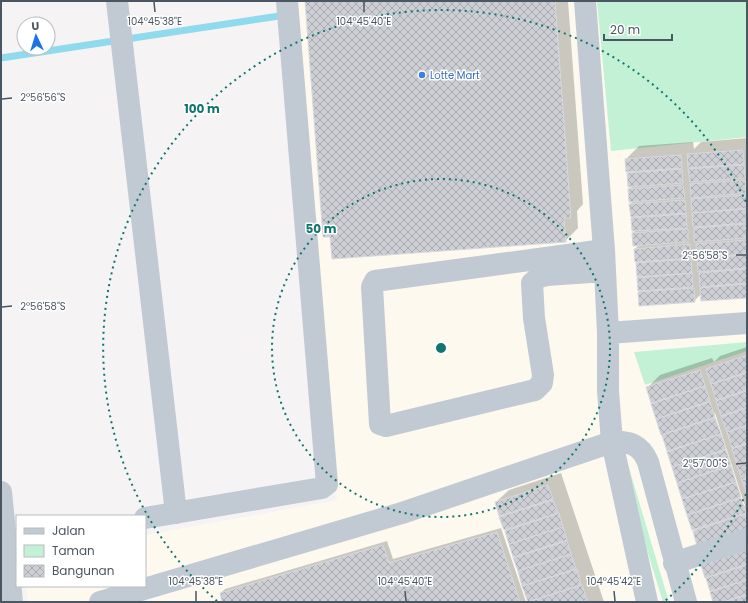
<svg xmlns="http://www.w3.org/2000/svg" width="748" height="603" viewBox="0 0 748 603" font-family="Poppins,sans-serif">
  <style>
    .commercial { fill: #fdf9ef }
    .green { fill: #c3f1d5 }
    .shadow { fill: #0003; fill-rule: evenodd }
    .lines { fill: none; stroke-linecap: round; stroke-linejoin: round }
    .stream { stroke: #90daee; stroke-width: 7 }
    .building { fill: url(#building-cross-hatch); stroke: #d7d9de }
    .minor { stroke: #c1cad2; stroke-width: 22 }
    .ticks { fill: none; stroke: #4a5661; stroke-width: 1.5 }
    .ring { fill: none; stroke: #0f766e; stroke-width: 2; stroke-dasharray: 2 4 }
    .shop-dot { fill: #3f7fe0; stroke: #fff; stroke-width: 1.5 }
    .labels { text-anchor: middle; stroke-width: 3; stroke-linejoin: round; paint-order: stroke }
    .shop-label { font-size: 10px; fill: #366cbe; stroke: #fff; text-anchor: start }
    .ticks-label { font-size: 10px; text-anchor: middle; fill: #4a5661; stroke: #fff; stroke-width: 3; stroke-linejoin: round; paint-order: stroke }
    .centre { fill: #0f766e; stroke: #fff; stroke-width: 2 }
    .ring-label { font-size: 12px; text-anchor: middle; font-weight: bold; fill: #0f766e; stroke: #fff; stroke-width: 3; stroke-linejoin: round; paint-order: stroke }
  </style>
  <defs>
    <pattern id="building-cross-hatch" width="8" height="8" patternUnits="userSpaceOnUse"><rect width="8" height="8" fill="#cdcfd5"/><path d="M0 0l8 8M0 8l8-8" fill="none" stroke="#a8abb0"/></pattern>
  </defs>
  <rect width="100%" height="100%" fill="#f5f3f3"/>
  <path class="commercial" d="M297,1h450v601h-719l-2,-16h119v-51l192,-35z"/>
  <path class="green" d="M597,1h150v136l-136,14z
    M747,342v9l-102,34 -11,-33z
    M623,448l46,154h-6l-47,-152z"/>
  <path class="shadow" d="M306,1h262l15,203 -6,7 1,17 -13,13z
    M747,138v159l-46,-3 -7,7 -55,-8 3,-3h-3l-2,-27 3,-2 -5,-12 4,-4 -6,-12 3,-3h-3l-3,-26 3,-3 -4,-12 4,-3 -5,-12 3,-3 -5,-12 13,-13 54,-4 1,7 7,-7z
    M747,347v182l-53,2 3,-3 -9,-12 3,-3 -3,1 -20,-62 3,-3 -8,-13 4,-4 -5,1 -10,-29 3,-3 -8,-13 13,-13 52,-17 2,4 6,-6zM715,413l30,93h-3l-29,-92z
    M561,473l43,129h-76l-27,-85 3,-3 -8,-12 13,-12z
    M501,528l25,74h-303l-2,-9 4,-4 162,-48 6,18z
    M747,542v60h-33l-12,-37z"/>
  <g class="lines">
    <path class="stream" d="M1,58l285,-43"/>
  </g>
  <path class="building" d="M305,1h250l16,217h-7l2,24 -234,17 -2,-22h-7z
    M743,150l1,14 -56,4 -1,-14z
    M681,155l1,13 -56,4 -1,-13z
    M744,165l1,13 -55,4 -2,-13z
    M682,169l1,14 -55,4 -1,-14z
    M745,180l1,13 -55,5 -1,-14z
    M683,185l2,13 -56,4 -1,-13z
    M747,195v13l-55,5 -1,-14z
    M685,200l1,13 -55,4 -2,-13z
    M747,209v14l-54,4 -1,-14z
    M686,214l1,14 -55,3 -1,-13z
    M747,224v14l-53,4v-14z
    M688,229v13l-55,4 -1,-13z
    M747,240v14l-50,3 -1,-13z
    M690,244l1,14 -56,4 -1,-13z
    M747,255v13l-49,4 -1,-14z
    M691,259l1,14 -55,4 -1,-14z
    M747,269v14l-47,4 -1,-14z
    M692,273l1,14 -55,4 -1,-13z
    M747,284v14l-46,3 -1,-13z
    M694,288l1,14 -56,4 -1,-14z
    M747,355v17l-36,12 -5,-15z
    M700,370l5,16 -54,17 -5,-16z
    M747,373v17l-31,10 -5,-16z
    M705,386l5,15 -54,18 -5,-15z
    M747,391v16l-26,9 -5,-15z
    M710,402l5,15 -54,18 -5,-16z
    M747,408v17l-20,7 -6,-15z
    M715,418l6,16 -54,17 -5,-16z
    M747,426v17l-15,5 -5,-16z
    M721,434l5,15 -54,18 -5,-15z
    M747,444v17l-10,3 -5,-15z
    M726,450l5,15 -54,18 -5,-16z
    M747,461v17l-5,2 -5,-15z
    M731,466l5,16 -54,17 -5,-16z
    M747,479v17l-5,-16z
    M736,482l5,15 -54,18 -5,-16z
    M548,485l5,14 -54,17 -4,-14z
    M741,498l5,15 -54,17 -5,-15z
    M553,500l5,13 -54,17 -5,-13z
    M559,513l4,14 -54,17 -4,-13z
    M746,514l1,17 -50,15 -4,-15z
    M563,527l4,13 -54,17 -4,-13z
    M497,532l23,70h-298l-2,-9 163,-48 6,18z
    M567,541l4,13 -53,17 -5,-13z
    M747,550v14l-42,14 -4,-13z
    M571,554l5,15 -54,17 -4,-15z
    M747,565v15l-37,11 -4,-13z
    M577,569l4,16 -53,17 -6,-16z
    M747,580v14l-24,8h-10l-3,-10z
    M582,585l5,15 -7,2h-52z
    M747,595v7h-23z"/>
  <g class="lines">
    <path class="minor" d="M117,1l59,512
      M585,1l19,249 4,83v58l4,51 35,160
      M604,250l-229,31 -3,6 8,137 6,2 149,-36 7,-7 1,-8 -9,-57 -2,-35 7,-6 8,-2 58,-4
      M608,333l139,-10
      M1,492l11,110
      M145,518l177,-30 5,-4 -40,-483
      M674,563l73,-24
      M100,602l302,-89 210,-71c18,-1 29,3 36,20l38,140"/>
  </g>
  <path class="ticks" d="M154,2l1,10M364,2v10M2,99l10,-1M736,255h10M2,307l10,-1M736,464l10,-1M196,591v10M405,591l1,10M614,591l1,10"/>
  <g class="ring">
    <circle cx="441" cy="348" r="169"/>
    <path d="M746 494A338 338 0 0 1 665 601M217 601A338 338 0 1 1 746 202"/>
  </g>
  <circle class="shop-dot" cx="422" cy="75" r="4"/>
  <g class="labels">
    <g class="shop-label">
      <text x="430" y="79">Lotte Mart</text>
    </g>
  </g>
  <g class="ticks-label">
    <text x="155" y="25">104°45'38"E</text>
    <text x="364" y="25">104°45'40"E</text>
    <text x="43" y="101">2°56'56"S</text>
    <text x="705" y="259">2°56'58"S</text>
    <text x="43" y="310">2°56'58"S</text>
    <text x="705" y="467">2°57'00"S</text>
    <text x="196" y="585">104°45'38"E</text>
    <text x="405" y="585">104°45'40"E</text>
    <text x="614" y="585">104°45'42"E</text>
  </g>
  <circle cx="441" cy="348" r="6" class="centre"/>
  <g class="ring-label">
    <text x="202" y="113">100 m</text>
    <text x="321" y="233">50 m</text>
  </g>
  <rect width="748" height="603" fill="none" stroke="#4a5661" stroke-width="4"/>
  <rect x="16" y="515" width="130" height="72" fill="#ffffff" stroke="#b7bbc0"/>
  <rect x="24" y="528" width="20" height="6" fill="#c1cad2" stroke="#b7bbc0"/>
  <text x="52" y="535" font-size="12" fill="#4a5661">Jalan</text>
  <rect x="24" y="545" width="20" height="12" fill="#c3f1d5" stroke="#b7bbc0"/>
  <text x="52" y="555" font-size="12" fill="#4a5661">Taman</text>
  <rect x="24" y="565" width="20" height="12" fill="url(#building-cross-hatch)" stroke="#b7bbc0"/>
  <text x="52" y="575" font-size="12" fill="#4a5661">Bangunan</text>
  <g transform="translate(36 36) rotate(356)"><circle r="19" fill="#ffffff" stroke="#b7bbc0"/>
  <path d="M0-3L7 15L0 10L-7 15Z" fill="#1a73e8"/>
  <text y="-6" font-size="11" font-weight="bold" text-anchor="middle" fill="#4a5661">U</text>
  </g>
  <path d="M604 34v6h68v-6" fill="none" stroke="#4a5661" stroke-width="2"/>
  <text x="610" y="34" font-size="12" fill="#4a5661" stroke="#ffffff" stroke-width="3" paint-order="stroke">20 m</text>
</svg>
